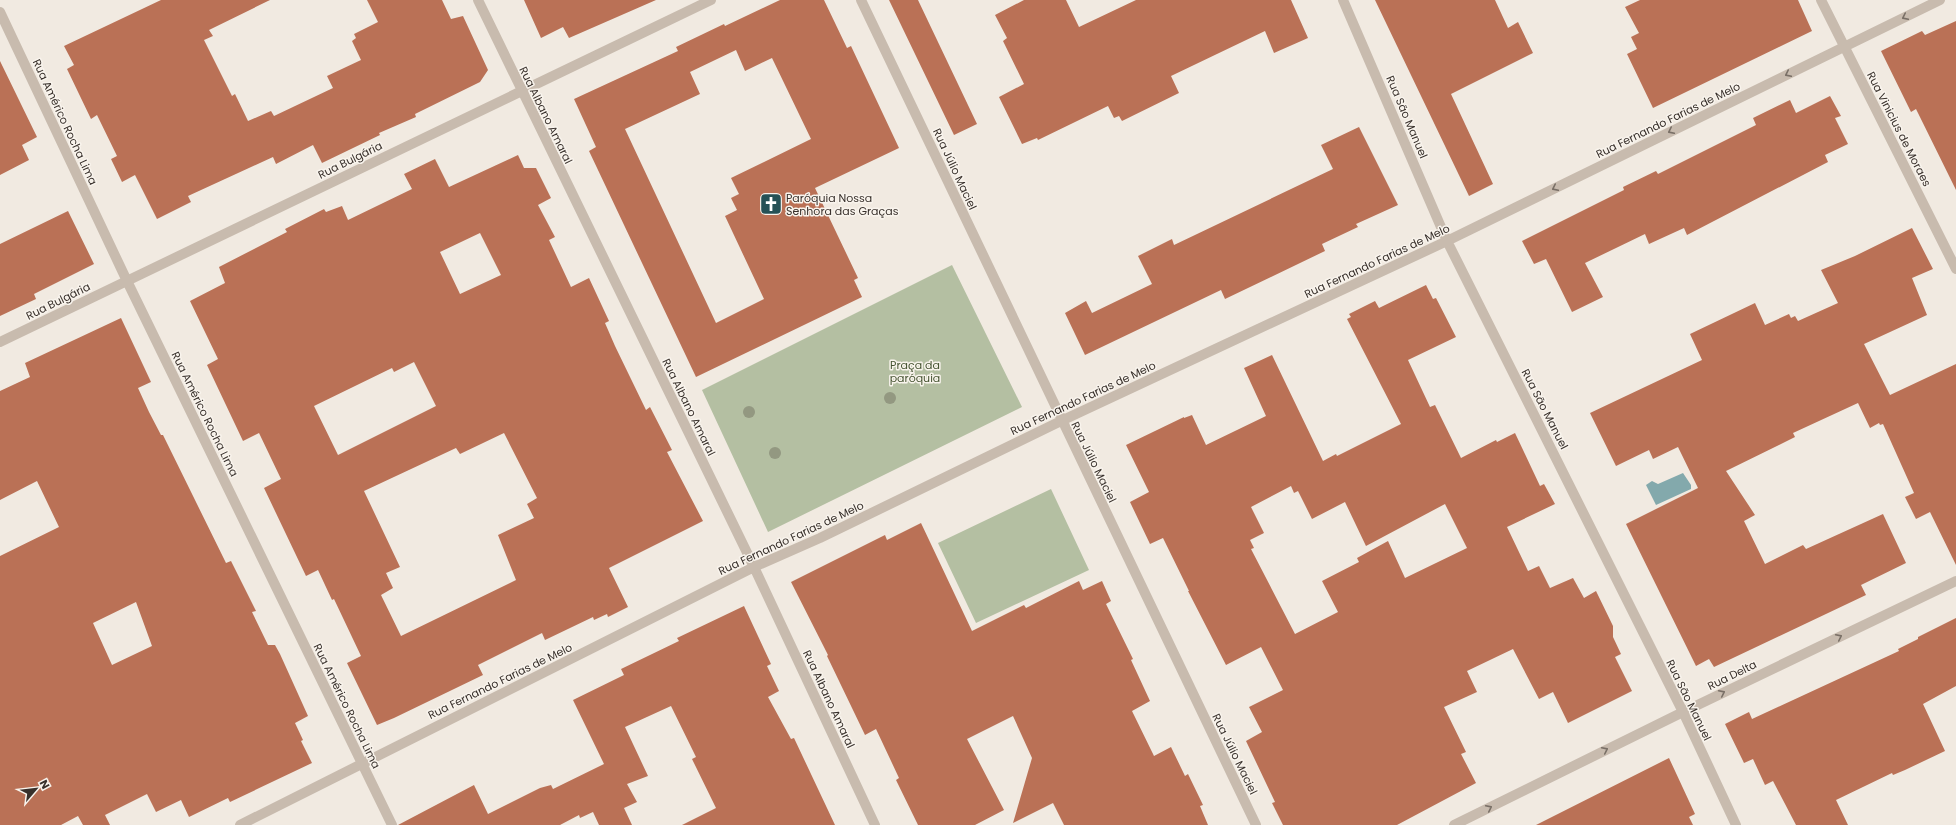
<svg xmlns="http://www.w3.org/2000/svg" width="1956" height="825" viewBox="0 0 1956 825" font-family="Poppins,sans-serif">
  <style>
    .green { fill: #b4bfa2 }
    .water { fill: #83a9ac }
    .building { fill: #ba7156; fill-rule: evenodd }
    .lines { fill: none; stroke-linecap: round; stroke-linejoin: round }
    .street { stroke: #c8bbae; stroke-width: 10 }
    .tree { fill: #939881 }
    .oneway { stroke: #796f66 }
    .labels { text-anchor: middle; stroke-width: 3; stroke-linejoin: round; paint-order: stroke }
    .street-label { font-size: 11px; fill: #38302b; stroke: #f9f4ed }
    .poi-label { font-size: 11px; fill: #38302b; stroke: #f9f4ed; text-anchor: start }
    .park-label { font-size: 11px; fill: #465432; stroke: #f9f4ed }
  </style>
  <rect width="100%" height="100%" fill="#f1eae1"/>
  <path class="green" d="M952,265l70,142 -254,125 -66,-142z
    M1051,489l38,81 -113,53 -38,-80z"/>
  <path class="water" d="M1683,473l8,12v4l-35,16 -10,-20 6,-4 6,3z"/>
  <path class="building" d="M161,0h109l-61,30 4,6 -9,4 28,56 3,-2 13,27 23,-10 3,5 59,-28 -6,-12 34,-16 -9,-19 4,-3 -2,-4 24,-12 -11,-22h75l9,19 12,-3 25,54 -8,12 -65,32 1,3 -37,16 1,2 -58,28 -9,-18 -37,19 -3,-7 -85,39 3,6 -34,17 -22,-44 -13,7 -11,-23 6,-3 -20,-41 -6,4 -24,-50 7,-4 -10,-19z
    M524,0h132l-87,38 -6,-11 -22,11z
    M780,0h44l23,48 4,-2 48,102 -84,40 43,90 -4,2 8,17 -166,80 -107,-226 7,-4 -22,-48 104,-48 -2,-4 48,-23 1,2zM736,50l9,21 27,-13 39,81 -80,39 8,16 -8,4 6,12 -12,6 39,83 -48,24 -91,-194 75,-35 -10,-22z
    M889,0h29l59,124 -23,11z
    M1024,0h42l13,27 57,-27h155l17,38 -34,15 -9,-22 -94,45 8,17 -57,28 -3,-5 -5,2 -6,-12 -70,34 -1,-2 -15,6 -23,-47 25,-13 -21,-43 4,-3 -12,-23z
    M1375,0h120l13,28 10,-6 15,31 -82,41 42,90 -24,12z
    M1640,0h158l14,31 -159,77 -26,-54 10,-5 -6,-12 8,-4 -14,-26z
    M1956,21v169l-40,-81 -5,3 -30,-61 41,-20 3,4z
    M0,61l37,76 -15,8 7,15 -29,15z
    M1830,96l11,20 -6,2 13,26 -23,11 3,7 -141,73 -3,-7 -35,16 -4,-10 -60,29 18,34 -31,15 -26,-53 -12,5 -12,-23 102,-51 -1,-3 33,-16 2,3 98,-49 -3,-7 37,-18 6,13z
    M1359,127l39,78 -42,19 2,3 -36,17 3,7 -100,48 -4,-9 -136,65 -20,-42 21,-12 6,12 60,-29 -14,-28 34,-17 2,6 159,-76 -12,-24z
    M518,155l6,13h12l15,30 -13,7 17,32 -6,3 22,47 18,-9 20,43 -4,2 10,23 31,64 4,-3 22,43 -5,2 36,69 -94,47 19,39 -20,10 -1,-3 -13,6 -1,-3 -48,23 -3,-7 -64,32 5,10 -89,43 -17,7 -30,-62 14,-7 -27,-57 -2,1 -14,-30 -12,6 -42,-88 17,-9 -22,-46 -16,8 -36,-76 11,-6 -28,-58 35,-18 -6,-16 68,-35 -2,-3 39,-20 2,3 16,-6 6,14 64,-31 -8,-15 31,-15 14,28zM480,233l21,42 -41,19 -20,-42zM414,362l22,44 -98,49 -24,-49 78,-38 2,4zM504,433l33,65 -10,6 7,14 -36,17 18,45 -115,56 -20,-41 12,-7 -7,-15 14,-6 -36,-76 92,-43 4,6z
    M68,211l26,53 -60,30 2,5 -36,17v-72z
    M1912,228l21,41 -21,9 15,37 -63,29 26,51 66,-31v201l-26,-53 -14,7 -11,-22 9,-4 -31,-69 -3,1 -1,-2 -9,5 -12,-25 -65,30 2,4 -69,34 29,44 -11,6 21,43 38,-19 3,4 77,-35 23,49 -45,22 5,10 -152,72 -5,-8 -13,7 -70,-142 72,-36 -20,-41 -25,12 -4,-9 -33,16 -26,-53 112,-53 -12,-26 65,-31 10,22 24,-11 2,4 4,-2 3,5 40,-18 -17,-33 34,-14z
    M1426,285l7,14 3,-1 20,39 -48,23 22,47 5,-2 26,53 35,-18 1,2 18,-9 25,53 4,-2 11,20 -48,23 21,44 11,-5 11,22 23,-10 11,20 12,-7 17,35v11l8,17 -6,3 17,34 -64,32 -15,-31 -14,7 -26,-50 -46,22 10,21 -33,15 22,45 -5,2 15,29 -79,42h-114l-11,-22 3,-1 -29,-61 16,-9 -13,-25 34,-17 -22,-43 -35,18 -38,-74h1l-26,-53 -13,6 -20,-42 19,-10 -23,-47 58,-28v1l8,-3 14,30 60,-29 -22,-48 28,-13 51,106 13,-7 1,2 64,-32 -54,-105 4,-2 -2,-3 26,-13 4,7zM1291,486l3,7 4,-2 14,28 33,-17 21,44 79,-42 22,44 -62,30 -17,-37 -31,17 2,4 -37,19 16,31 -43,22 -44,-85 3,-1 -4,-8 14,-7 -13,-26z
    M121,318l30,64 -13,6 11,24 12,23h2l63,128 5,-2 25,50 -4,1 16,33h7l5,9 28,62 -13,7 8,17 -2,1 11,22 -82,39 -2,-4 -39,19 -8,-17 -25,12 -9,-18 -42,21 5,10h-27l-5,-9 -17,9h-61v-269l59,-29 -22,-46 -37,19v-109l30,-14 -5,-14zM136,602l16,44 -40,19 -19,-42z
    M921,523l51,108 52,-26 2,3 53,-27 4,9 19,-9 9,20 -5,3 27,55 -2,1 19,41 -18,10 22,45 17,-9 14,29 3,-2 15,31 -3,1 8,19h-144l-11,-22 -40,20 19,-65 -19,-42 -46,23 37,71 -29,15h-57l-22,-45 3,-2 -23,-49 -11,6 -38,-79 1,-1 -37,-73 94,-47 2,5z
    M744,606l27,58 -4,2 12,25 -11,6 23,42 3,-1 41,87h-153l34,-17 -24,-49 4,-2 -25,-51 -46,21 23,49 -21,8 10,18 -13,6 8,17h-33l-6,-13 -13,6 -1,-3 -19,10h-162l76,-40 14,29 52,-26 11,-3 2,4 51,-25 -31,-64 51,-25 -3,-6 58,-28 -2,-3z
    M1956,618v68l-33,18 22,47 -40,19 -12,5 -1,-2 -56,27 12,25h-52l-23,-44 -8,4 -12,-26 -9,4 -19,-39 24,-12 3,7 147,-68 -1,-2 20,-10v-2z
    M1669,758l26,56 -6,3 4,8h-157z"/>
  <g class="lines">
    <path class="street" d="M478,0l276,567 121,258
      M861,0l395,825
      M1343,0l104,241 236,471 53,113
      M1821,0l135,269
      M0,12l127,269 265,544
      M0,342l711,-342
      M240,825l514,-258 66,-29 241,-117 386,-180 493,-241
      M1454,825l229,-113 273,-131"/>
  </g>
  <g class="tree">
    <circle cx="890" cy="398" r="6"/>
    <circle cx="749" cy="412" r="6"/>
    <circle cx="775" cy="453" r="6"/>
  </g>
  <defs><path id="oneway-chevron" d="M-2-3.5L2.5 0L-2 3.5" fill="none" stroke-width="1.6" stroke-linecap="round" stroke-linejoin="round"/></defs>
  <g class="oneway">
    <use href="#oneway-chevron" transform="translate(1905 17) rotate(154)"/>
    <use href="#oneway-chevron" transform="translate(1788 74) rotate(154)"/>
    <use href="#oneway-chevron" transform="translate(1671 131) rotate(154)"/>
    <use href="#oneway-chevron" transform="translate(1555 188) rotate(154)"/>
    <use href="#oneway-chevron" transform="translate(1839 637) rotate(-26)"/>
    <use href="#oneway-chevron" transform="translate(1722 693) rotate(-26)"/>
    <use href="#oneway-chevron" transform="translate(1605 750) rotate(-26)"/>
    <use href="#oneway-chevron" transform="translate(1489 808) rotate(-26)"/>
  </g>
  <defs>
    <g id="church-square" transform="scale(1.15)"><rect x="-9" y="-9" width="18" height="18" rx="4" fill="#255156" stroke="#f9f4ed"/><path d="M-1.2-6h2.4v3.5h3.3v2.4h-3.3V6h-2.4V-.1h-3.3v-2.4h3.3Z" fill="#fff"/></g>
  </defs>
  <g fill-rule="evenodd">
    <use href="#church-square" x="771" y="204"/>
  </g>
  <g class="labels">
    <g class="street-label">
      <text transform="translate(546 115) rotate(64)" y="4">Rua Albano Amaral</text>
      <text transform="translate(1407 117) rotate(67)" y="4">Rua São Manuel</text>
      <text transform="translate(1668 120) rotate(-26)" y="4">Rua Fernando Farias de Melo</text>
      <text transform="translate(65 122) rotate(65)" y="4">Rua Américo Rocha Lima</text>
      <text transform="translate(1899 129) rotate(63)" y="4">Rua Vinicius de Moraes</text>
      <text transform="translate(350 160) rotate(-26)" y="4">Rua Bulgária</text>
      <text transform="translate(955 169) rotate(65)" y="4">Rua Júlio Maciel</text>
      <text transform="translate(1377 261) rotate(-25)" y="4">Rua Fernando Farias de Melo</text>
      <text transform="translate(58 301) rotate(-26)" y="4">Rua Bulgária</text>
      <text transform="translate(1083 398) rotate(-25)" y="4">Rua Fernando Farias de Melo</text>
      <text transform="translate(689 407) rotate(64)" y="4">Rua Albano Amaral</text>
      <text transform="translate(1545 409) rotate(63)" y="4">Rua São Manuel</text>
      <text transform="translate(205 414) rotate(64)" y="4">Rua Américo Rocha Lima</text>
      <text transform="translate(1094 462) rotate(64)" y="4">Rua Júlio Maciel</text>
      <text transform="translate(791 538) rotate(-25)" y="4">Rua Fernando Farias de Melo</text>
      <text transform="translate(1732 675) rotate(-26)" y="4">Rua Delta</text>
      <text transform="translate(500 681) rotate(-26)" y="4">Rua Fernando Farias de Melo</text>
      <text transform="translate(829 699) rotate(65)" y="4">Rua Albano Amaral</text>
      <text transform="translate(1689 700) rotate(64)" y="4">Rua São Manuel</text>
      <text transform="translate(347 706) rotate(64)" y="4">Rua Américo Rocha Lima</text>
      <text transform="translate(1235 754) rotate(64)" y="4">Rua Júlio Maciel</text>
    </g>
    <g class="poi-label">
      <text x="786" y="202">Paróquia Nossa<tspan x="786" dy="13">Senhora das Graças</tspan></text>
    </g>
    <g class="park-label">
      <text x="915" y="369">Praça da<tspan x="915" dy="13">paróquia</tspan></text>
    </g>
  </g>
  <g transform="translate(36 789) rotate(62)" stroke="#f9f4ed" stroke-width="3" paint-order="stroke">
  <path d="M0-3L7 15L0 10L-7 15Z" fill="#38302b"/>
  <text y="-6" font-size="11" font-weight="bold" text-anchor="middle" fill="#38302b">N</text>
  </g>
</svg>
